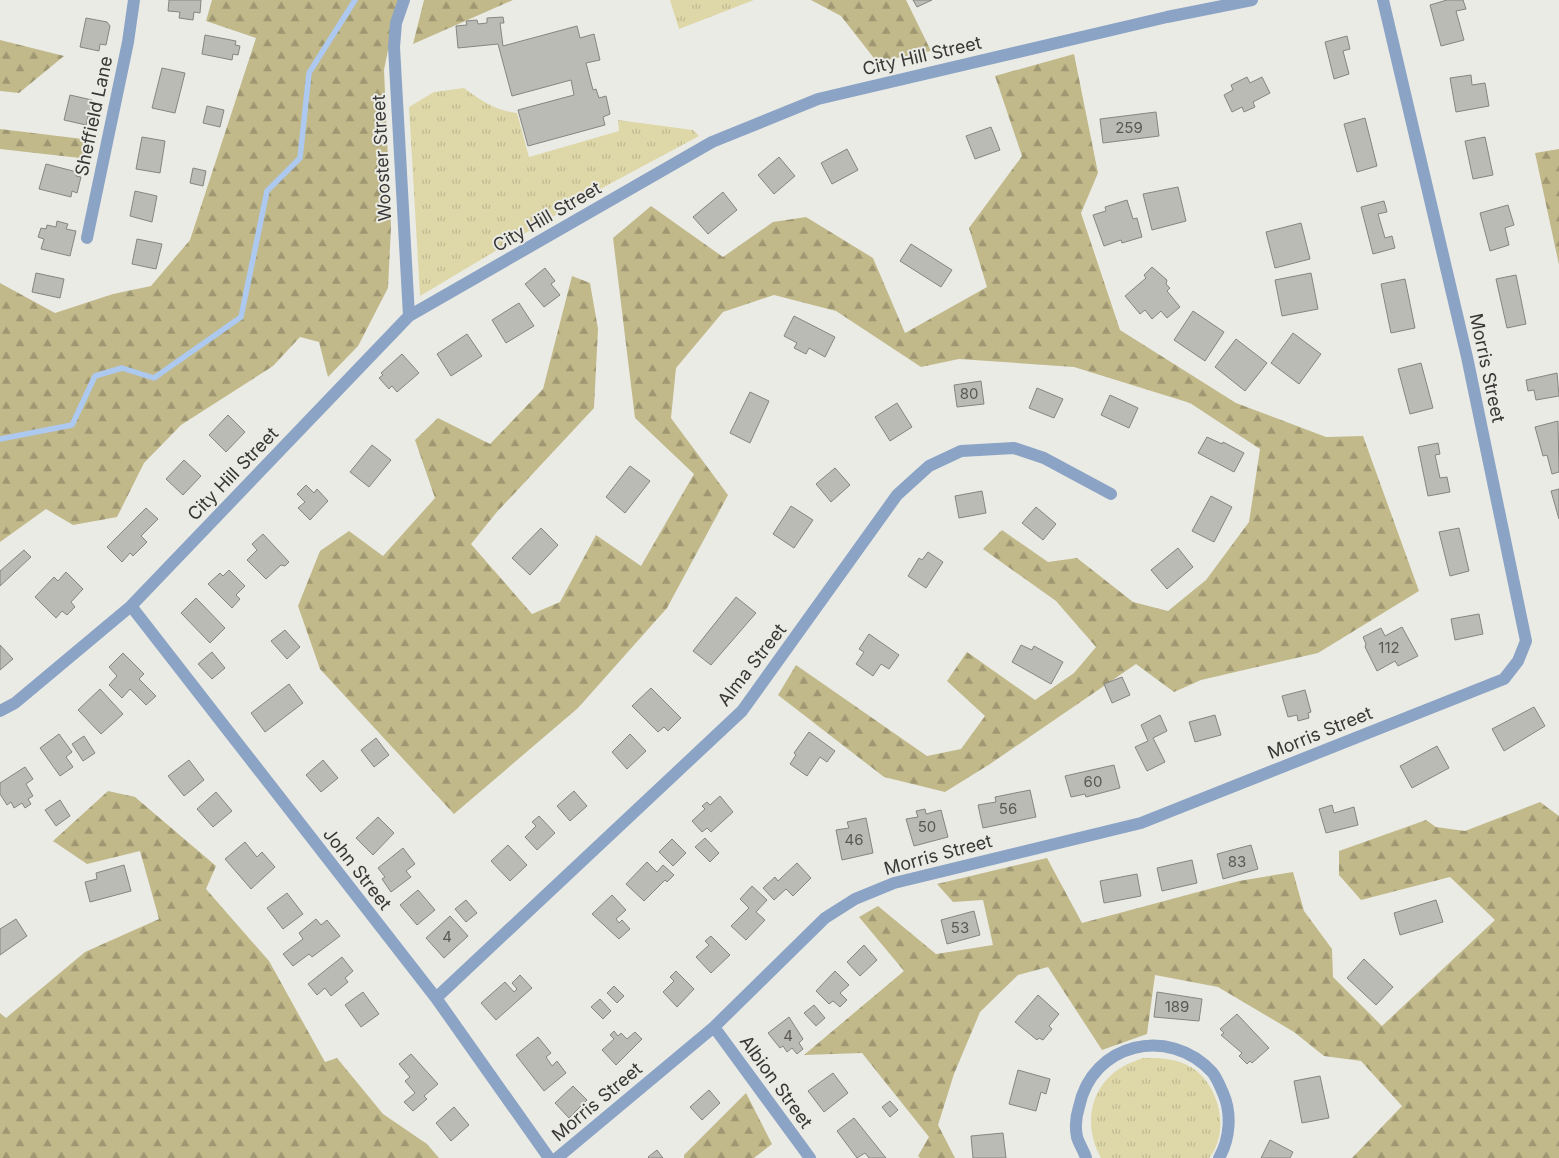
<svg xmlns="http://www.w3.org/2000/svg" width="1559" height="1158" viewBox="0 0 1559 1158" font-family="Inter,sans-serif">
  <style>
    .grass { fill: url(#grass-tufts) }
    .forest { fill: url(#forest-firs) }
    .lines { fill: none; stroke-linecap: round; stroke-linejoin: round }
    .stream { stroke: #adc9f0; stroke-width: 5.5 }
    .building { fill: #bbbbb6; stroke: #868581 }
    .minor { stroke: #8ba3c4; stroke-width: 12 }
    .labels { text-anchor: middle; stroke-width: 4; stroke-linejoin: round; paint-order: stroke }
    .number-label { font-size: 15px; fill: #595856 }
    .street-label { font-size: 18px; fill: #383736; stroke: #ebebe6 }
  </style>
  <defs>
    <pattern id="grass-tufts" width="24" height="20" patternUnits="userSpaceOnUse" patternTransform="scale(1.25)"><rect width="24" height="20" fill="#ded7a8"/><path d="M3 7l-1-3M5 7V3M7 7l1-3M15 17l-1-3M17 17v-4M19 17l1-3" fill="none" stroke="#bfb991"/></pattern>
    <pattern id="forest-firs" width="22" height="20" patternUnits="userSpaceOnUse" patternTransform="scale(1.25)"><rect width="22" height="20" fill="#c1b98a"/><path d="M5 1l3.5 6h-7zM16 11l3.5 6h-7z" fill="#9e9772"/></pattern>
  </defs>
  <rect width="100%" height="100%" fill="#ebebe6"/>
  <path class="grass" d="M670,0h84l-75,29z
    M464,88c16,12 32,23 53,25l12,44 90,-26 -1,-11 75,10 6,6 -108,58 -171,102 -11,-189 25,-15z
    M1143,1058c15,0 28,0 42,6 33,14 47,66 24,94h-108c-18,-32 -12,-71 21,-91 6,-4 14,-6 21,-9z"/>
  <path class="forest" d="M212,0h186l-14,70 7,157 -3,61 -30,58 -30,31 -9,-35 -19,-5 -27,29 -92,59 -37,38 -27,54 -44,8 -27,-16 -46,33v-259l55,30 58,-19 38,-8 39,-46 66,-202 -50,-17z
    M424,0h89l-100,44z
    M811,0h95l25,51 -54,11 -36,-46z
    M0,40l64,16 -45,37 -19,-2z
    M1074,54l24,119 -17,40 39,117 116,73 90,34 37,-1 56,155 -101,62 -117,27 -27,12 -38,-28 -146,100 -45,28 -61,-15 -106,-82 18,-30 131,91 34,-7 24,-33 -38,-35 20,-29 68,48 39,-27 22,-26 -40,-46 -73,-52 19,-19 46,32 29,-4 56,44 35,9 38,-31 43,-58 11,-73 -70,-46 -116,-36 -115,-8 -38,8 -85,-56 -62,-16 -51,17 -47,56 -5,50 57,77 -61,113 -89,100 -124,106 -134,-145 -22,-63 22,-55 29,-20 34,25 52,-58 -20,-58 23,-22 52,26 53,-55 29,-113 18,7 8,46 -4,79 -98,105 -25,31 61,70 28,-12 36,-67 45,31 53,-92 -59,-56 -22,-180 38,-32 72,51 50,-35 33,-5 67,41 32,75 82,-46 -18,-59 53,-72 -27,-80z
    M0,129l91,11 -2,19 -89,-10z
    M1559,149v116l-24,-112z
    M108,791l27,6 81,69 -10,23 63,72 56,101 12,-4 46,56 44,30 12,14h-439v-145l6,5 79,-66 74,-33 -19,-68 -53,13 -34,-23z
    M1540,802l19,14v342h-207l50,-52 -41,-45 -37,-5 -30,-24 -76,-45 -63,-12 -8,59 -45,16 -54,-83 -30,8 -38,37 -26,62 -16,51 17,33h-35l-2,-2 11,-19 -67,-84 -58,2 100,-84 -45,-54 19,-11 58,48 57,-9 -10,-45 -30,2 -16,-18 110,-26 35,65 157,-42 54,-9 11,39 28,38 1,28 49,49 113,-106 -45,-43 -89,23 -22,-25v-24l87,-31 10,7 29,4z
    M746,1093l26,51 -18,14h-70v-3z"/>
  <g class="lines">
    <path class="stream" d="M0,439l72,-14 23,-49 27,-8 32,10 87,-61 26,-126 33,-33 9,-85 46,-73"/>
  </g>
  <path class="building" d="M169,0h32l-1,13 -6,-1 -1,8 -14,-2 1,-6 -12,-1z
    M913,0h19l-15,7z
    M1447,0h16l3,9 -10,2 8,29 -23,6 -11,-41z
    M503,17l1,6h-4l3,23 74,-20 3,12 14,-4 6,26 -14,3 7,27 3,-1 3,9 7,-2 4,18 -7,3 2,8 -77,21 -10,-36 56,-15 -3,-15 -59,16 -14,-52 -40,4 -2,-22 11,-1 -1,-4 11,-1 1,4 9,-1v-5z
    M86,18l21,4 3,4 -4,19 -6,-1 -1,7 -19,-4z
    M205,35l31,6 -1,4 5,1 -2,9 -5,-1 -1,6 -30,-6z
    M1347,36l3,13 -7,2 6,23 -15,5 -9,-37z
    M162,68l23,5 -10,40 -23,-5z
    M1471,75l1,10 13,-2 4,23 -33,6 -6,-34z
    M1247,77l3,6 12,-6 8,16 -17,9 2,5 -11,5 -2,-5 -10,5 -8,-17 9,-5 -2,-5z
    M70,95l22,5 -1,5 4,2 -3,10 -4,-1 -2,9 -22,-5z
    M207,106l17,4 -4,17 -17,-4z
    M1156,112l3,24 -56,7 -3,-24z
    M1365,118l12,48 -20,6 -13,-48z
    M991,127l9,23 -25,9 -9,-23z
    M142,137l23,4 -5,32 -24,-4z
    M1485,137l8,38 -20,4 -8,-38z
    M847,149l11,21 -26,14 -11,-21z
    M779,157l16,19 -21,18 -16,-19z
    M46,164l31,8 -1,4 5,1 -4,16 -5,-2 -1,6 -32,-8z
    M193,168l13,3 -3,15 -13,-3z
    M1178,187l8,34 -34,9 -9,-36z
    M135,191l22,5 -5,26 -22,-6z
    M723,192l14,18 -29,24 -15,-17z
    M1127,200l6,19 4,-1 5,19 -20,6 -1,-3 -17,6 -11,-31 13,-4 -1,-4z
    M1384,201l3,11 -9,2 7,24 7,-2 3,12 -22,6 -12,-47z
    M1508,205l6,20 -9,3 4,17 -19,6 -10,-38z
    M57,221l11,3 -2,5 10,2 -6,25 -29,-7 3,-10 -6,-2 3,-9 5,1 1,-4 9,2z
    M1301,223l9,36 -35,9 -9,-36z
    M137,239l25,5 -6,25 -24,-5z
    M911,244l41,26 -11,17 -41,-26z
    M1152,267l15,13 -1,4 4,4 -3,3 13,16 -13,11 -6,-7 -9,8 -7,-9 -5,4 -15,-18 21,-18 -2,-3z
    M545,268l10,13 -4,3 9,11 -16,12 -19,-23z
    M36,273l28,6 -4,19 -28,-6z
    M1311,273l7,36 -36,7 -7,-36z
    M1516,275l10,49 -19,4 -11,-49z
    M1405,279l10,49 -24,5 -10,-49z
    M519,303l15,23 -28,17 -14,-23z
    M1193,311l31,21 -19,29 -31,-21z
    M794,316l41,21 -10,20 -16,-9 -3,6 -12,-6 3,-5 -13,-7z
    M1293,333l28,21 -22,30 -28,-21z
    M467,334l15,22 -31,20 -14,-22z
    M1236,339l31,24 -22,28 -30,-24z
    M402,354l17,19 -22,19 -5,-6 -3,3 -10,-11 4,-3 -2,-2z
    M1421,363l12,45 -23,6 -12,-45z
    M1557,373l2,23 -23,4 -2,-10 -6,1 -2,-11z
    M981,381l3,23 -27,3 -3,-22z
    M1037,388l26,11 -9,19 -25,-10z
    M750,392l19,9 -19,42 -20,-10z
    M1110,395l28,13 -9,20 -28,-13z
    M897,403l15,24 -22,14 -15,-24z
    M228,415l17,17 -19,20 -17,-17z
    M1558,421l1,51 -7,2 -5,-19 -4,1 -8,-29z
    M1207,437l15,7 1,-2 21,11 -10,19 -36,-19z
    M1438,443l2,11 -5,1 5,23 7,-1 3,15 -22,4 -10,-49z
    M372,445l19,15 -22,27 -19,-15z
    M184,460l17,16 -18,19 -17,-16z
    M630,466l20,15 -25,32 -19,-16z
    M835,468l15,17 -19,17 -15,-18z
    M306,485l8,8 3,-4 11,12 -18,19 -12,-12 7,-6 -8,-8z
    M1559,489v30l-8,-28z
    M982,491l4,22 -27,5 -4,-22z
    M1211,496l21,11 -18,35 -22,-11z
    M791,506l22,14 -19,28 -21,-14z
    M1036,507l20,17 -13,16 -21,-17z
    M146,508l12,11 -17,17 6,6 -14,14 -3,-3 -8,9 -15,-15z
    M541,528l17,17 -28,30 -18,-17z
    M1459,528l10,43 -19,5 -11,-44z
    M263,534l26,28 -4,4 -4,-1 -15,14 -19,-19 10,-10 -5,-6z
    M1178,548l15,19 -26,22 -16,-19z
    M24,550l7,7 -31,29v-15z
    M928,552l15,10 -17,26 -18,-12 11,-18 3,2z
    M229,570l16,16 -9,9 4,4 -8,9 -24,-24 12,-11 3,3z
    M66,572l17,17 -12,13 4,5 -8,8 -5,-4 -6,7 -21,-21 19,-20 4,4z
    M736,597l20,16 -45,52 -18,-14z
    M196,598l29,30 -15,15 -29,-30z
    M1479,614l4,20 -28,6 -4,-21z
    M1402,627l16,29 -20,10 -3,-5 -18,10 -12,-24 1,-3 -3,-7 18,-9 4,8z
    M285,630l15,17 -13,12 -16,-18z
    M869,634l30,21 -10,14 -8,-5 -8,12 -17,-12 8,-12 -5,-3z
    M0,645l13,14 -13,11z
    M1021,645l11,5 2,-4 29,16 -12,22 -39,-22z
    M212,652l13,16 -13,11 -14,-15z
    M123,653l21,21 -5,5 17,17 -10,9 -16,-16 -8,9 -13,-13 8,-9 -8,-9z
    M1122,677l8,18 -18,8 -8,-19z
    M289,684l14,19 -38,29 -14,-19z
    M651,688l30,30 -13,13 -4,-4 -6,5 -26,-26z
    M100,689l23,25 -22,20 -23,-24z
    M1305,690l6,22 -3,1 1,5 -11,3 -1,-6 -9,2 -6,-21z
    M1534,707l11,19 -41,25 -12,-22z
    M1160,715l7,16 -14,7 12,24 -18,9 -12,-24 13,-6 -7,-16z
    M1215,715l6,20 -26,7 -6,-20z
    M809,732l26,19 -8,11 -7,-5 -13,19 -17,-12 6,-9 -2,-2z
    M59,734l13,18 -6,5 7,10 -13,9 -20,-28z
    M630,734l16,17 -19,18 -15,-17z
    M84,736l11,17 -12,8 -11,-17z
    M376,738l13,17 -15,12 -13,-17z
    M1437,746l12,22 -37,20 -12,-22z
    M189,760l15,20 -20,16 -16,-20z
    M323,760l15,18 -17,14 -15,-17z
    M1114,765l6,23 -34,9 -1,-3 -14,3 -6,-21z
    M25,767l8,12 -7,5 7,12 -5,3 3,5 -6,4 -3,-5 -8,5 -3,-6 -4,3 -7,-11v-11z
    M1030,790l6,27 -53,11 -5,-23 18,-3 -1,-5z
    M574,791l13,15 -17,15 -13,-15z
    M216,792l16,19 -19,16 -16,-18z
    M720,796l13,16 -22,20 -4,-4 -5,4 -10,-11 13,-12 -3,-3 5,-4 3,3z
    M60,800l10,16 -14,10 -11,-16z
    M1332,805l2,8 20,-6 4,18 -32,8 -7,-24z
    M925,809l1,5 15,-4 7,27 -34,9 -8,-27 12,-2 -2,-6z
    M539,816l16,17 -18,17 -12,-13 11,-11 -4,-4z
    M378,817l16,16 -21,22 -17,-17z
    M866,818l7,35 -31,7 -6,-30 13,-2 -2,-6z
    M705,838l14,15 -9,9 -15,-15z
    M672,839l14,14 -13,13 -14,-14z
    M245,842l12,15 5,-5 13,15 -24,22 -26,-30z
    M508,845l19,20 -17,16 -19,-20z
    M1251,845l7,24 -35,10 -6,-25z
    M403,848l12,16 -9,7 5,6 -20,15 -9,-13 3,-2 -7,-9z
    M1192,860l5,23 -35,8 -5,-23z
    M647,862l10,10 6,-7 11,10 -7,7 -2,-2 -21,21 -18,-17z
    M797,863l14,15 -18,18 -7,-7 -12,11 -11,-12 12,-11 3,4z
    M124,865l7,26 -41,11 -5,-20 12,-3 -1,-6z
    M1137,874l4,22 -37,7 -4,-22z
    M752,886l15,14 -11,12 9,8 -19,20 -15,-14 18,-18 -9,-9z
    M418,890l17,20 -18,15 -17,-20z
    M287,893l16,21 -20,15 -16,-21z
    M612,895l14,15 -10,9 3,4 3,-3 8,9 -11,10 -27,-25z
    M466,900l11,13 -11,9 -11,-13z
    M1436,900l7,22 -43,13 -6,-22z
    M974,911l6,24 -33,9 -6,-24z
    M450,916l18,20 -24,22 -18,-20z
    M16,919l11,17 -27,19v-26z
    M316,919l5,6 6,-5 13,16 -28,21 -3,-3 -16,12 -10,-12 20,-15 -4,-6z
    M711,936l19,19 -19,18 -15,-16 13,-12 -4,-4z
    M864,945l13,15 -17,16 -13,-14z
    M342,957l11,14 -8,7 3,4 -17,14 -6,-8 -8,7 -9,-11z
    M1364,959l29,28 -17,18 -29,-27z
    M676,971l18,18 -17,18 -14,-15 11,-11 -4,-4z
    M835,971l14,14 -9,8 7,7 -7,7 -7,-6 -4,3 -13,-13z
    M520,975l12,13 -36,32 -15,-17 24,-21 9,10 3,-3 -5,-6z
    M614,986l10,10 -7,7 -10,-10z
    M363,992l16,22 -18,13 -16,-22z
    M1157,992l45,7 -3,22 -45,-4z
    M1038,995l21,19 -10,12 3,3 -9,11 -4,-2 -2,2 -22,-18z
    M600,999l11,12 -8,8 -12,-12z
    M814,1005l11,13 -9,8 -12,-13z
    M1237,1014l32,34 -17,15 -2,-2 -3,3 -8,-8 3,-3 -21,-18 3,-2 -4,-4z
    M789,1017l14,22 -4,4 4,6 -6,5 -5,-6 -5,4 -4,-6 -3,2 -12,-15z
    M614,1031l4,5 3,-3 6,6 8,-7 7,7 -26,26 -14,-15 12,-11 -4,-4z
    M538,1037l13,16 -5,4 6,9 5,-5 9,12 -22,18 -28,-36z
    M411,1054l27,30 -14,12 3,3 -14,12 -9,-9 11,-9 -10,-12 5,-4 -11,-13z
    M1018,1070l32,9 -4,15 -5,-2 -5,19 -27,-7z
    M833,1073l15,20 -24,19 -16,-21z
    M1320,1076l9,42 -27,5 -8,-42z
    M573,1086l14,14 -18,18 -14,-15z
    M709,1090l11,13 -18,17 -12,-13z
    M890,1101l8,9 -8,7 -8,-10z
    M454,1107l15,18 -18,16 -15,-18z
    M854,1118l32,40h-17l-4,-5 -8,5 -20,-27z
    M1003,1133l3,25h-33l-2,-22z
    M1270,1140l23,12 -3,6h-29z
    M657,1150l6,8h-14l-1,-1z"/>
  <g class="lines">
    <path class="minor" d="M404,0l-8,23 -2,24 15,269
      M87,238l41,-196 6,-42
      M131,606l305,392 113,160
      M0,711l15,-8 116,-97 278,-290 303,-174 106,-43 349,-82 85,-17
      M436,998l306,-287 155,-216 32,-29 32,-15 53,-3 30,10 67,36
      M714,1027l96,131
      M557,1158l157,-131 111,-109 30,-19 39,-16 247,-60 363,-144 14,-18 8,-20 -59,-284 -84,-357
      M1086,1158c-2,-7 -7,-14 -9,-21 -2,-10 -1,-21 2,-30 13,-64 90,-82 133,-35 5,6 8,14 11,21 9,20 7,46 -4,65"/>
  </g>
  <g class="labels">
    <g class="number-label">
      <text x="1129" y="133">259</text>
      <text x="969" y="399">80</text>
      <text x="1389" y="653">112</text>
      <text x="1093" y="787">60</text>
      <text x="1008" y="814">56</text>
      <text x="927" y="832">50</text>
      <text x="854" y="845">46</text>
      <text x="1237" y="867">83</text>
      <text x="960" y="933">53</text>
      <text x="447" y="942">4</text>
      <text x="1177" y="1012">189</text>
      <text x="788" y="1041">4</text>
    </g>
    <g class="street-label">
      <text transform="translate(922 56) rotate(-13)" y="6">City Hill Street</text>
      <text transform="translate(94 116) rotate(-78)" y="6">Sheffield Lane</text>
      <text transform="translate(382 158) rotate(-93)" y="6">Wooster Street</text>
      <text transform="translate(547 217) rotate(-30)" y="6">City Hill Street</text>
      <text transform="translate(1487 368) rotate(78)" y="6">Morris Street</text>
      <text transform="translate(233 474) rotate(-46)" y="6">City Hill Street</text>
      <text transform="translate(752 665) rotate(-52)" y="6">Alma Street</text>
      <text transform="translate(1320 733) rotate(-22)" y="6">Morris Street</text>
      <text transform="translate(938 855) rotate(-15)" y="6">Morris Street</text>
      <text transform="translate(357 869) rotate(52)" y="6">John Street</text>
      <text transform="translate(776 1082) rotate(54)" y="6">Albion Street</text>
      <text transform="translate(597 1102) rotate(-40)" y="6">Morris Street</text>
    </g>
  </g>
</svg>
